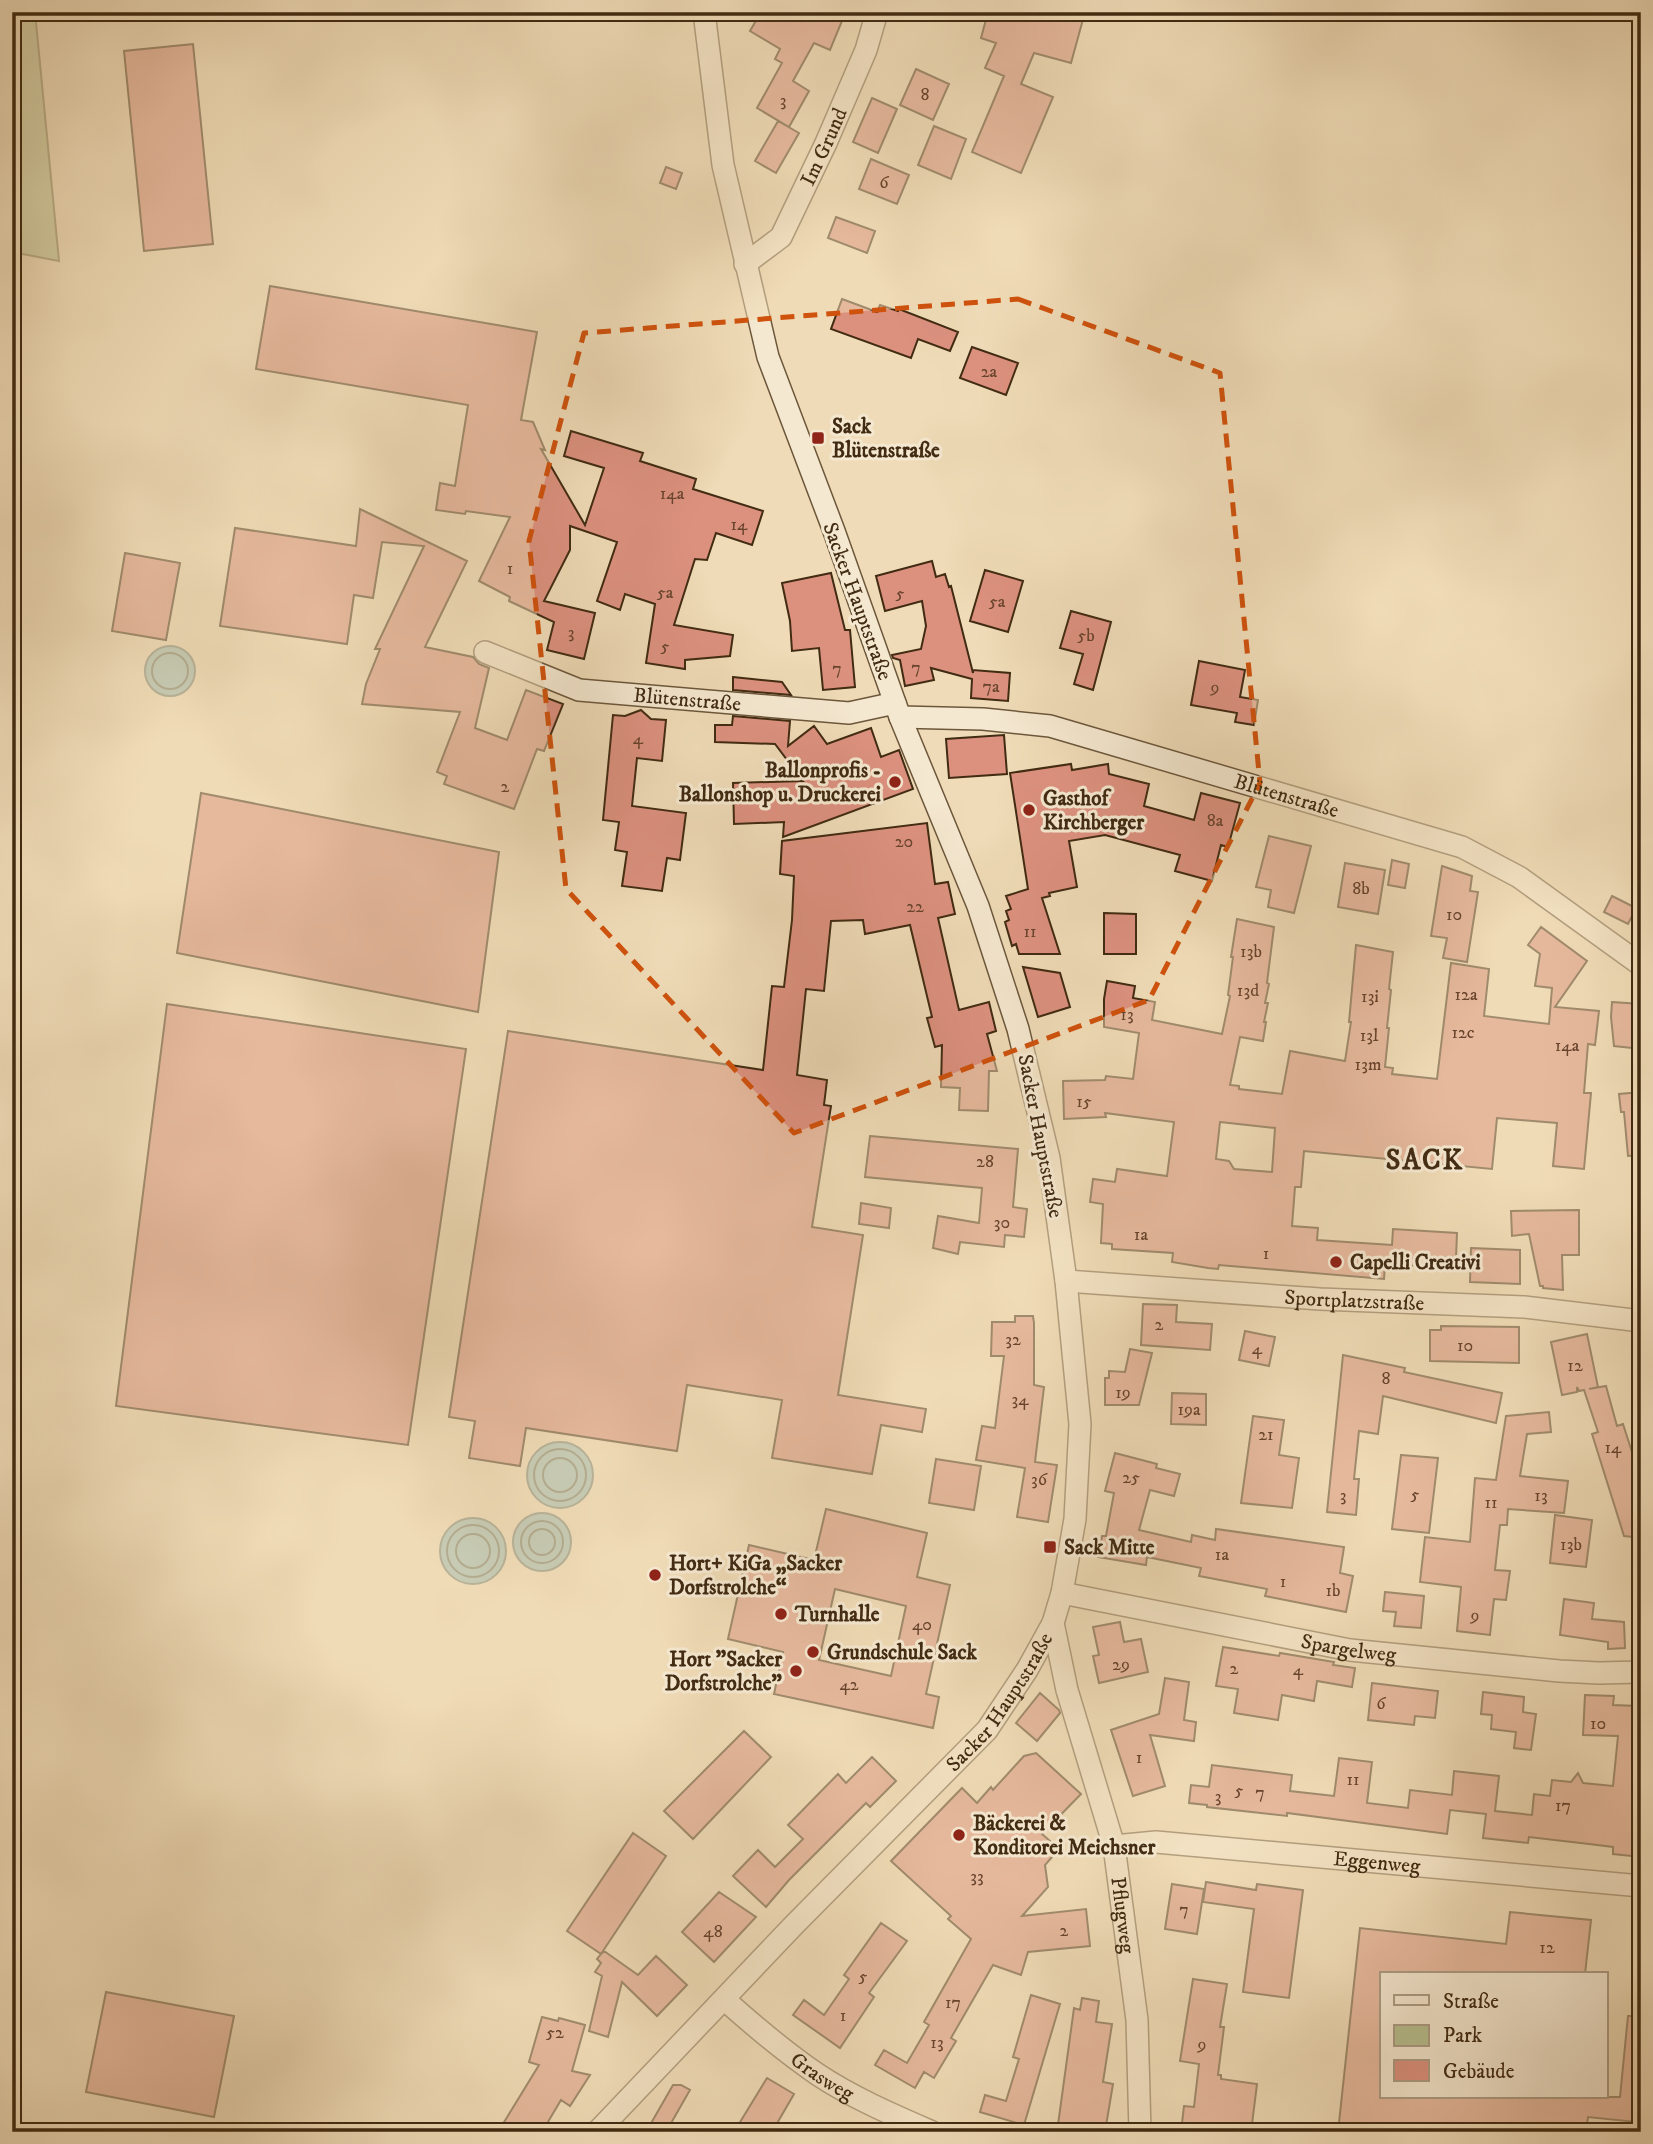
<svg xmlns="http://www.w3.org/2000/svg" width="1653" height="2144" viewBox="0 0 1653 2144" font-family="'IM FELL DW Pica',serif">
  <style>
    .green { fill: #b7c08f; stroke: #7c7650; stroke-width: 2 }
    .water { fill: #9abbb3; stroke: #768173; stroke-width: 2 }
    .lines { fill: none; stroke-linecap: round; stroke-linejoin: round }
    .shore { stroke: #6e7362; stroke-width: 2 }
    .building { fill: #dc917f; stroke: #412b12; stroke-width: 2; fill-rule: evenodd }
    .street-casing { stroke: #6c573b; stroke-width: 24 }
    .street { stroke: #f5e8d0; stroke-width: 21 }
    .marked { fill: none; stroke: #cf520d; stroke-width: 5; stroke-dasharray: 14 9; stroke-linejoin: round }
    .poi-dot { fill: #8f2418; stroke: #f5e8d0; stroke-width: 2.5 }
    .labels { text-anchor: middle; stroke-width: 6; stroke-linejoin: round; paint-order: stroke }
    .number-label { font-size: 18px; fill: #68442d }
    .street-label { font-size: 21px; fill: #412b12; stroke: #f5e8d0 }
    .poi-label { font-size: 21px; font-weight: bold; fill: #412b12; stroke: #f5e8d0; text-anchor: start }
    .district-label { font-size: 28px; font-weight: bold; letter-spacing: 2px; fill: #412b12; stroke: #f5e8d0 }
  </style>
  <rect width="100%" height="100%" fill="#efdbb7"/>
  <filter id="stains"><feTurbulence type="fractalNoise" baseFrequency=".00286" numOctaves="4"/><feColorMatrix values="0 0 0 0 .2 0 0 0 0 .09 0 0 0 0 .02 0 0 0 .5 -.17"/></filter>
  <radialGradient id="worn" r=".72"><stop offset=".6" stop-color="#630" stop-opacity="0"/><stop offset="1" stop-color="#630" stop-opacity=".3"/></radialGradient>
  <path class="green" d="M15,12h20l24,249 -47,-9v-239z"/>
  <path class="water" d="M145 671a25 25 0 1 1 50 0a25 25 0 1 1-50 0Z
    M527 1475a33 33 0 1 1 66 0a33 33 0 1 1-66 0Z
    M513 1542a29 29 0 1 1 58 0a29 29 0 1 1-58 0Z
    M440 1551a33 33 0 1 1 66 0a33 33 0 1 1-66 0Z"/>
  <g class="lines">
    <path class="shore" d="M152 671a18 18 0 1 1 36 0a18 18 0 1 1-36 0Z
      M534 1475a26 26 0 1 1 52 0a26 26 0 1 1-52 0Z
      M543 1475a17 17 0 1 1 34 0a17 17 0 1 1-34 0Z
      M521 1542a21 21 0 1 1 42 0a21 21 0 1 1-42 0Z
      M447 1551a26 26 0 1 1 52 0a26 26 0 1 1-52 0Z
      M529 1542a13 13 0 1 1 26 0a13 13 0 1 1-26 0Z
      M456 1551a17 17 0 1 1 34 0a17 17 0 1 1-34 0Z"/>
  </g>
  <path class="building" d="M761,12h24l16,9 3,-9h31l9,4 -14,34 -16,-7 -21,38 16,10 -20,36 -32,-19 25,-45 -7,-4 5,-10 -30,-18z
    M988,12h97l-14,51 -37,-10 -13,31 32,13 -32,76 -49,-21 32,-76 -19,-8 11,-25 -15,-5z
    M193,44l20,200 -69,7 -20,-200z
    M916,69l33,15 -16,36 -33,-15z
    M872,98l25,11 -19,44 -25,-11z
    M778,121l21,12 -23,40 -21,-12z
    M934,126l32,13 -15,40 -33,-14z
    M871,159l38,16 -12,29 -38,-15z
    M666,167l16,6 -6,16 -16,-6z
    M836,217l39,14 -8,22 -39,-15z
    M270,286l267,46 -16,88 12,2 12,28 -4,-1 44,76 19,-57 -40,-12 7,-25 72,22 -3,8 56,18 -3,10 70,22 -11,34 -36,-12 -9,27 -12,-1 -21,66 59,10 -3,21 -45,4v9l-39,-6 9,-59 -30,-10 -5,16 -23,-9 20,-59 -47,-16v24l-26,51 51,12 -11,46 -37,-9 7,-28 -45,-21 1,-4 -31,-16 31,-64 -44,-6 -1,3 -29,-4 4,-27 15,3 13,-81 -212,-36z
    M842,299l35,13 3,-7 18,6 1,-2 59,23 -8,19 -32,-12 -7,19 -80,-29z
    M972,347l46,16 -12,32 -46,-17z
    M360,509l107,52 -42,86 48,10 6,7 10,4 -14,60 32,12 19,-50 37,14 -19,47 -7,-2 -23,60 -70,-25 3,-8 -10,-4 23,-60 -98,-8 4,-20 14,-35h-5l49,-103 -42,-4 -9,56 -19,-3 -7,49 -127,-18 15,-98 121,18z
    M125,553l55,10 -14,77 -54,-9z
    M932,561l4,16 9,-3 4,13 2,-1 22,87v-3l37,3 -2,28 -37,-3 1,-19 -41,-11 3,12 -29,6 -5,-26 -7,-2 -1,-3 29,-6 5,-23 -4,-25 -37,10 -9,-35z
    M985,570l38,11 -15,51 -38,-11z
    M831,573l14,57h5l5,57 -32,3 -4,-42 -27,3 -2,-30 -8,-38z
    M1071,611l40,11 -18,68 -19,-6 9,-30 -23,-6z
    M1199,661l46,9 -5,27 18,3 -4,25 -19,-3 2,-9 -46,-8z
    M733,677l49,5 9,13 -58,-5z
    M641,710l10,9 15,1 -4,41 -25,-3 -5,48 54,7 -6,47 -13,-2 -5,33 -40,-5 5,-34 -12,-2 4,-28 -16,-2 10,-105 12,1z
    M733,716l57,5 -2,25 26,-20 13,18 44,-16 10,29 18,-7 14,39 -130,48 1,-15 -50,2 -1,-41 70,-2 -28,-37 -60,-2v-17h17z
    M1004,735l3,39 -58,4 -3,-39z
    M1071,764l1,6 36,-6 1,10 40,10 -5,22 50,14 7,-27 39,10 -12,44 -7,-2 -9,36 -37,-10 5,-16 -75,-20 -36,6 8,46 -28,6 1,3 -8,2 18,56h-41l-3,-10 -4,2 -7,-24 4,-2 -3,-9 5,-2 -5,-13 22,-7 -18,-116z
    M201,793l298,59 -21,160 -301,-59z
    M927,823l8,61 13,-2 7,32 -17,4 21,92 30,-8 7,29 -9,3 10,37h-8l-1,40 -29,-1 1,-22 -19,-1 1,-42 -7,2 -8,-29 5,-1 -22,-92 -45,9 -2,-14 -32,1 -7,70 -18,-2 -9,86 30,5 -3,25 7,1 -19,121 51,8 -25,160 88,14 -4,23 -41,-7 -9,49 -100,-16 10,-58 -95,-15 -10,66 -151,-23 -6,38 -51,-8 6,-37 -26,-4 59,-386 255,39 9,-84 12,1 8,-67 2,-44 -14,-2 2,-33z
    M1269,836l42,10 -17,67 -26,-6 3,-17 -15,-3z
    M1392,860l17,4 -4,24 -17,-3z
    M1345,863l40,7 -7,44 -40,-7z
    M1442,866l30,10 -2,15 8,1 -11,70 -24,-4 4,-20 -16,-2z
    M1612,896l24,12 -8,16 -24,-12z
    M1104,913l32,1v40h-32z
    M1237,919l37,8 -7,56 2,1 -4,19h3l-4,19h2l-3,19 -23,-4 -10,48 9,1v3l43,5 8,-43 55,10 6,-39h-2l7,-77 37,7 -4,37 2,1 -4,38h2l-4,39 8,1 -1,6 45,5 14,-116 38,6 -5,47 65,8 3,-36 -17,-2 5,-32 -12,-9 13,-18 46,34 -32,46 44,4 -4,34 -7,-1 -4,49h7l-7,76 -31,-3 4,-43 -60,-5 -5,51 -188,-18 -3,36h-6l-3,39 26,2 -1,12 75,5 1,-16 64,4 -1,25 -38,-2v10l-33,-2 -1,15 -165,-14 -1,4 -10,-1 -36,-6 1,-9 -61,-4v-5l-11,-1 2,-39 -13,-2 3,-23 22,3 2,-13 50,7 7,-54 -69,-9 1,4 -42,2 -1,-38 42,-1 1,-4 27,3 6,-46 -35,-6v-28l3,-18 28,5 -2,12 22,4 -3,18 70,14 8,-38 -2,-1 5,-38h-2zM1220,1122l55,6 -3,44 -38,-3 -5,-8 -13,-2z
    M1023,967l37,6 10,34 -32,10z
    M1612,1002l29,2v45l-27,-3 -3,-29z
    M167,1004l299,45 -58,396 -292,-39z
    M1641,1092v63l-13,1 -4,-44h-3l-2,-18z
    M870,1136l148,13 -5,58 14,2 -3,28 -19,-2 -1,12 -44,-5 -2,12 -25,-6 5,-32 41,7 3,-35 -117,-11z
    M861,1203l30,5 -2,20 -30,-4z
    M1579,1210v45h-17l1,35 -20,-2v-2h-3l-11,-52 -17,2 -1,-25z
    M1471,1248l49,2v34l-50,-2z
    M1143,1304l34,1 -1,17 36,2 -2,26 -69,-5z
    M1015,1316h18l1,7v62l10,2 -9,75 22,3 -9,57 -31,-5 8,-49 -49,-8 6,-34 13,2 9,-72h-13l1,-34h23z
    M1441,1326l78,1v36l-89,-2v-31h11z
    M1245,1331l30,6 -6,29 -30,-6z
    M1587,1334l11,53 -9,2 17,-3 11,40 6,-2 18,56v58l-17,-2 -32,-102 6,-2 -14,-42 -5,1 -2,-4v5l-15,3 -11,-53z
    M1130,1349l22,4 -13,52h-34v-27h4v-7l16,1z
    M1343,1355l62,13 -1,4 98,21 -6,30 -113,-27 -5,38 -19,-3 -5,48h5l-3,36 -29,-3z
    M1172,1393l34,1v31l-35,-1z
    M1549,1412l2,20 -24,2 -7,42 48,5 -4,32 -56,-4 -1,16h-7l-5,45 15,1 -4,29 -12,-1 -4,36 -33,-4 4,-44 -41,-5 5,-45 45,5 5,-64 21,2 10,-64z
    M1253,1416l31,4 -5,35 20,3 -7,50 -51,-5z
    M1115,1453l42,11 -1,4 24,6 -6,22 -24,-6 -11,40 52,12 1,-7 23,5 1,-11 128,18 -4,26 13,3 -7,36 -81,-16 2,-7 -68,-13 2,-8 -54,-11 -1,8 -48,-8 4,-21h4l8,-43 -9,-2z
    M1401,1455l37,3 -9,75 -37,-4z
    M936,1459l45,7 -7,44 -45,-7z
    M826,1509l101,24 -10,44 33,8 -24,109 13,3 -6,31 -159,-34 9,-42 -55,-13 21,-94 65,15zM835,1589l71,17 -15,70 -72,-16z
    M1555,1515l37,5 -6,47 -36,-4z
    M1385,1592l39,4 -3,32 -27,-2 2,-14 -13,-1z
    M1564,1599l30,4 -2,16 32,3 1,26 -17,1v-7l-48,-7z
    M1120,1622l4,20 17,-3 7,33 -49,11 -6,-27 6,-1 -6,-28z
    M1223,1647l56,9 1,-3 54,9 -1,3 22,3 -3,19 -35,-6 -3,20 -32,-6 -4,25 -44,-7 4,-24 -22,-3z
    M1165,1678l24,4 -5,38 12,2 -2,19 -44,-6 15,51 -32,10 -22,-66 48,-16z
    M1372,1683l66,8 -3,27 -20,-2 -1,9 -46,-5z
    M1483,1692l41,5 -1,15 13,2 -5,36 -17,-2 2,-16 -25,-3 1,-14 -11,-1z
    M1040,1693l19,17 1,3 -23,28 -21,-18z
    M1585,1695l29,1 -1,9 25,1 -4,100 7,1v50l-28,-3v-7l-24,-3 -60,-7 -1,6 -45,-5 3,-24 -36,-4 -3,24 -160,-21v3l-80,-9v-2l-18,-2 2,-18 18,2 3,-22 80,10 -2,16 44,5 5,-38 33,4 -5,41 41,5 2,-18 42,5 2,-24 45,5 -4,35 37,4 2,-21 16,2 2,-16 19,2 7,-9 5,10 30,3 5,-50 -35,-1z
    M744,1731l27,26 -78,82 -29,-28z
    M1036,1753l45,41 -39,40 17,15 -14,16 3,22 -26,29 64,-7 4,37 -62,6 -7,23 -28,-10 -42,73 5,3 -22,37 -10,-6 -9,16 -40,-23 9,-15 23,13 22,-38 -5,-3 47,-83 -23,-20 3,-3 -60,-55 71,-73 15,15 14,-16 2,3 31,-34z
    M872,1757l24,24 -26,26 -4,-4 -77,77 -23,27 -33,-31 25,-26 17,17 28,-28 -15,-14 50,-51 8,9z
    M633,1833l33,23 -65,98 3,-3 34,24 18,-19 31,29 -30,31 -35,-34 -14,55 -19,-6 13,-55 -7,-4 6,-9 -4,-4 4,-5 -34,-23z
    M1206,1882l50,8 1,-6 46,6 -14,108 -46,-6 11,-83 -51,-7z
    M1172,1884l32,5 -7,45 -32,-5z
    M719,1892l37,25 -42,45 -32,-30z
    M1510,1912l81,8 -6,54h-203v123h238l8,-81h13v56l-5,50 -48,-5 -2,15h-248l22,-204 146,16z
    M881,1923l26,18 -38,52 5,4 -34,51 -47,-33 11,-15 20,15 25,-36 -5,-4z
    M1193,1979l34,5 -7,43h4l-6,48h3v4l36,5 -6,48h-70l3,-26 10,1 5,-43 -19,-3z
    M106,1992l128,24 -20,101 -128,-25z
    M1031,1995l29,9 -36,121 -44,-13 5,-17 21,6 13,-42 -6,-2z
    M1082,1998l17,3 -3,21 16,2 -9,58 10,2 -8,48h-48l17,-124 6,2z
    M542,2017l16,4 1,-3 26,7 -13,46 18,4 -20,31 -9,-6 -19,32h-44l41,-67 -10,-3z
    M767,2078l27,16 -22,38h-38z
    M673,2085h8l9,5 -24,42h-20z"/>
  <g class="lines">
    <g class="street-casing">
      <g id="street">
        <path id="s1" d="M745,264l36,-27 45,-94 40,-93 11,-38"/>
        <path id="s2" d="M485,652l94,38 270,23 46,-10"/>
        <path id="s3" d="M900,717l83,2 67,7 412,121 57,30 122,88"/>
        <path id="s4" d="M1066,1281l254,18 204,8 117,14"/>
        <path id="s5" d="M1062,1593l288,57 209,21 40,2 42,-1"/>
        <path id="s6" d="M1053,1623l14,67 47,156 23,174 3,112"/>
        <path id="s7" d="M1114,1846l42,-4 485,44"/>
        <path id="s8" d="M725,2000c29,26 60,52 92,74 36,24 76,41 115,58"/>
        <path id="s9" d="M597,2132l196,-206 194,-196 40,-60 26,-47 9,-30 13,-74 5,-95 -14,-143 -17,-123 -31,-129 -40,-123 -78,-189 -66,-186 -66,-174 -45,-192 -19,-153"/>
      </g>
    </g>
    <use href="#street" class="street"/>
  </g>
  <path d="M0 0H1653V2144H0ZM1018,299l202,74 40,410 -111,217 -355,133 -228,-244 -37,-348 55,-208z" fill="#efdbb7" fill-opacity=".55" fill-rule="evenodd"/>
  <path class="marked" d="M1018,299l202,74 40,410 -111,217 -355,133 -228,-244 -37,-348 55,-208z"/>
  <g class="poi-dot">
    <rect x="811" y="431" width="14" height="14" rx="3.5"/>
    <circle cx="895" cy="782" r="7"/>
    <circle cx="1029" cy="810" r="7"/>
    <circle cx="1336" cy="1262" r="7"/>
    <rect x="1043" y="1540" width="14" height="14" rx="3.5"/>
    <circle cx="655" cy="1575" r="7"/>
    <circle cx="781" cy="1614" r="7"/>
    <circle cx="813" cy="1652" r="7"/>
    <circle cx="796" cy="1671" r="7"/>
    <circle cx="959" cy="1835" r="7"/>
  </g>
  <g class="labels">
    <g class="number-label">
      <text x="925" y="100">8</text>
      <text x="783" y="106">3</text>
      <text x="884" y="188">6</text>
      <text x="989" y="377">2a</text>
      <text x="672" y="499">14a</text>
      <text x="739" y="530">14</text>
      <text x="510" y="574">1</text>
      <text x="665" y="598">5a</text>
      <text x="900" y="599">5</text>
      <text x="997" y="607">5a</text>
      <text x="571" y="638">3</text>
      <text x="1086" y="641">5b</text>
      <text x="665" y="652">5</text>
      <text x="916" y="673">7</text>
      <text x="837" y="674">7</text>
      <text x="991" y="692">7a</text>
      <text x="1215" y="693">9</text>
      <text x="638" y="744">4</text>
      <text x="505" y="792">2</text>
      <text x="1215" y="826">8a</text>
      <text x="904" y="847">20</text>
      <text x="1361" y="894">8b</text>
      <text x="915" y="912">22</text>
      <text x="1454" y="920">10</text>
      <text x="1030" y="937">11</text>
      <text x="1251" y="957">13b</text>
      <text x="1248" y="996">13d</text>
      <text x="1466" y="1000">12a</text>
      <text x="1370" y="1002">13i</text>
      <text x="1127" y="1020">13</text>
      <text x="1463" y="1038">12c</text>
      <text x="1369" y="1041">13l</text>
      <text x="1567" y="1051">14a</text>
      <text x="1368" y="1070">13m</text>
      <text x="1084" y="1107">15</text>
      <text x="985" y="1167">28</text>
      <text x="1002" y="1228">30</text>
      <text x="1141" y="1240">1a</text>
      <text x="1266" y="1259">1</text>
      <text x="1159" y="1330">2</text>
      <text x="1013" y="1345">32</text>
      <text x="1465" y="1351">10</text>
      <text x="1257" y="1354">4</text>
      <text x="1575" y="1371">12</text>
      <text x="1386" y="1384">8</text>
      <text x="1123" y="1398">19</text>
      <text x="1020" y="1405">34</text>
      <text x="1189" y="1415">19a</text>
      <text x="1266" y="1440">21</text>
      <text x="1613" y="1453">14</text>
      <text x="1131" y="1483">25</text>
      <text x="1039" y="1485">36</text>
      <text x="1415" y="1500">5</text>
      <text x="1343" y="1501">3</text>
      <text x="1541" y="1501">13</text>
      <text x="1491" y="1508">11</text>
      <text x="1571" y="1550">13b</text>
      <text x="1222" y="1560">1a</text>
      <text x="1283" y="1587">1</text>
      <text x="1333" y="1596">1b</text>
      <text x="1475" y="1621">9</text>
      <text x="922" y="1630">40</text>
      <text x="1121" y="1670">29</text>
      <text x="1234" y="1674">2</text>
      <text x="1298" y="1675">4</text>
      <text x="849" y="1690">42</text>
      <text x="1381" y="1709">6</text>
      <text x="1598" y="1729">10</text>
      <text x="1139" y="1763">1</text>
      <text x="1353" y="1785">11</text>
      <text x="1239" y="1796">5</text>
      <text x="1260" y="1798">7</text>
      <text x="1218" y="1802">3</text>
      <text x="1563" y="1811">17</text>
      <text x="977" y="1882">33</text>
      <text x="1184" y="1915">7</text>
      <text x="1064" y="1936">2</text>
      <text x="713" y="1937">48</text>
      <text x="1547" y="1953">12</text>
      <text x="863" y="1982">5</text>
      <text x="953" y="2008">17</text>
      <text x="843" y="2021">1</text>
      <text x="555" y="2038">52</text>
      <text x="937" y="2048">13</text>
      <text x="1202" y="2050">9</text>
    </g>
    <g class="street-label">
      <text dy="7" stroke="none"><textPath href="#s1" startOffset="145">Im Grund</textPath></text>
      <text transform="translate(858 601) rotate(70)" y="7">Sacker Hauptstraße</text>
      <text dy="7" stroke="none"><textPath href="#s2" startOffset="210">Blütenstraße</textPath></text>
      <text dy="7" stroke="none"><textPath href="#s3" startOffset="397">Blütenstraße</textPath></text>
      <text transform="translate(1041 1136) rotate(79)" y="7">Sacker Hauptstraße</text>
      <text dy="7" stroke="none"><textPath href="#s4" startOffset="289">Sportplatzstraße</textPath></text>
      <text dy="7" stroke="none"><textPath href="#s5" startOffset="292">Spargelweg</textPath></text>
      <text dy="7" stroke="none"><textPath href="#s9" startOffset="590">Sacker Hauptstraße</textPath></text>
      <text dy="7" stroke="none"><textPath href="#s7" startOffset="264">Eggenweg</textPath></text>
      <text dy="7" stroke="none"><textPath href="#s6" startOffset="301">Pflugweg</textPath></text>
      <text dy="7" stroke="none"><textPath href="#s8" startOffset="124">Grasweg</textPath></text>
    </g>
    <g class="poi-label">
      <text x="832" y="433">Sack<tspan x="832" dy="24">Blütenstraße</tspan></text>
      <text x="881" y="777" text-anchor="end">Ballonprofis -<tspan x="881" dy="24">Ballonshop u. Druckerei</tspan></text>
      <text x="1043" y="805">Gasthof<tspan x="1043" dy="24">Kirchberger</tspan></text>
      <text x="1350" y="1269">Capelli Creativi</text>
      <text x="1064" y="1554">Sack Mitte</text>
      <text x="669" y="1570">Hort+ KiGa „Sacker<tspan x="669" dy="24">Dorfstrolche“</tspan></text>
      <text x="795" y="1621">Turnhalle</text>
      <text x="827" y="1659">Grundschule Sack</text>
      <text x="782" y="1666" text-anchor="end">Hort "Sacker<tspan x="782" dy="24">Dorfstrolche"</tspan></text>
      <text x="973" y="1830">Bäckerei &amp;<tspan x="973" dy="24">Konditorei Meichsner</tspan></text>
    </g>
    <g class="district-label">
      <text x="1425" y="1169">SACK</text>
    </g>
  </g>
  <rect width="1653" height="2144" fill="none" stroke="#efdbb7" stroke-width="42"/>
  <rect x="14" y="14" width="1625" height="2116" fill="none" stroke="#412b12" stroke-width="3.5"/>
  <rect x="21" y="21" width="1611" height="2102" fill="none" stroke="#412b12" stroke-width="2"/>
  <rect x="1380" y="1972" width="228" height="126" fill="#f5e8d0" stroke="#ad9c84" stroke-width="2"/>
  <rect x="1394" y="1995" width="35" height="10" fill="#f5e8d0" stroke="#ad9c84" stroke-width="2"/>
  <text x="1443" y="2008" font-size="21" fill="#412b12">Straße</text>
  <rect x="1394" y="2025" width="35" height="21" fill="#b7c08f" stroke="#ad9c84" stroke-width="2"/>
  <text x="1443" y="2042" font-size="21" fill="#412b12">Park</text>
  <rect x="1394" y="2060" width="35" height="21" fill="#dc917f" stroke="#ad9c84" stroke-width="2"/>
  <text x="1443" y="2078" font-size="21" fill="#412b12">Gebäude</text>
  <rect width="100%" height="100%" filter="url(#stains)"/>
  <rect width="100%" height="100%" fill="url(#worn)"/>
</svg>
